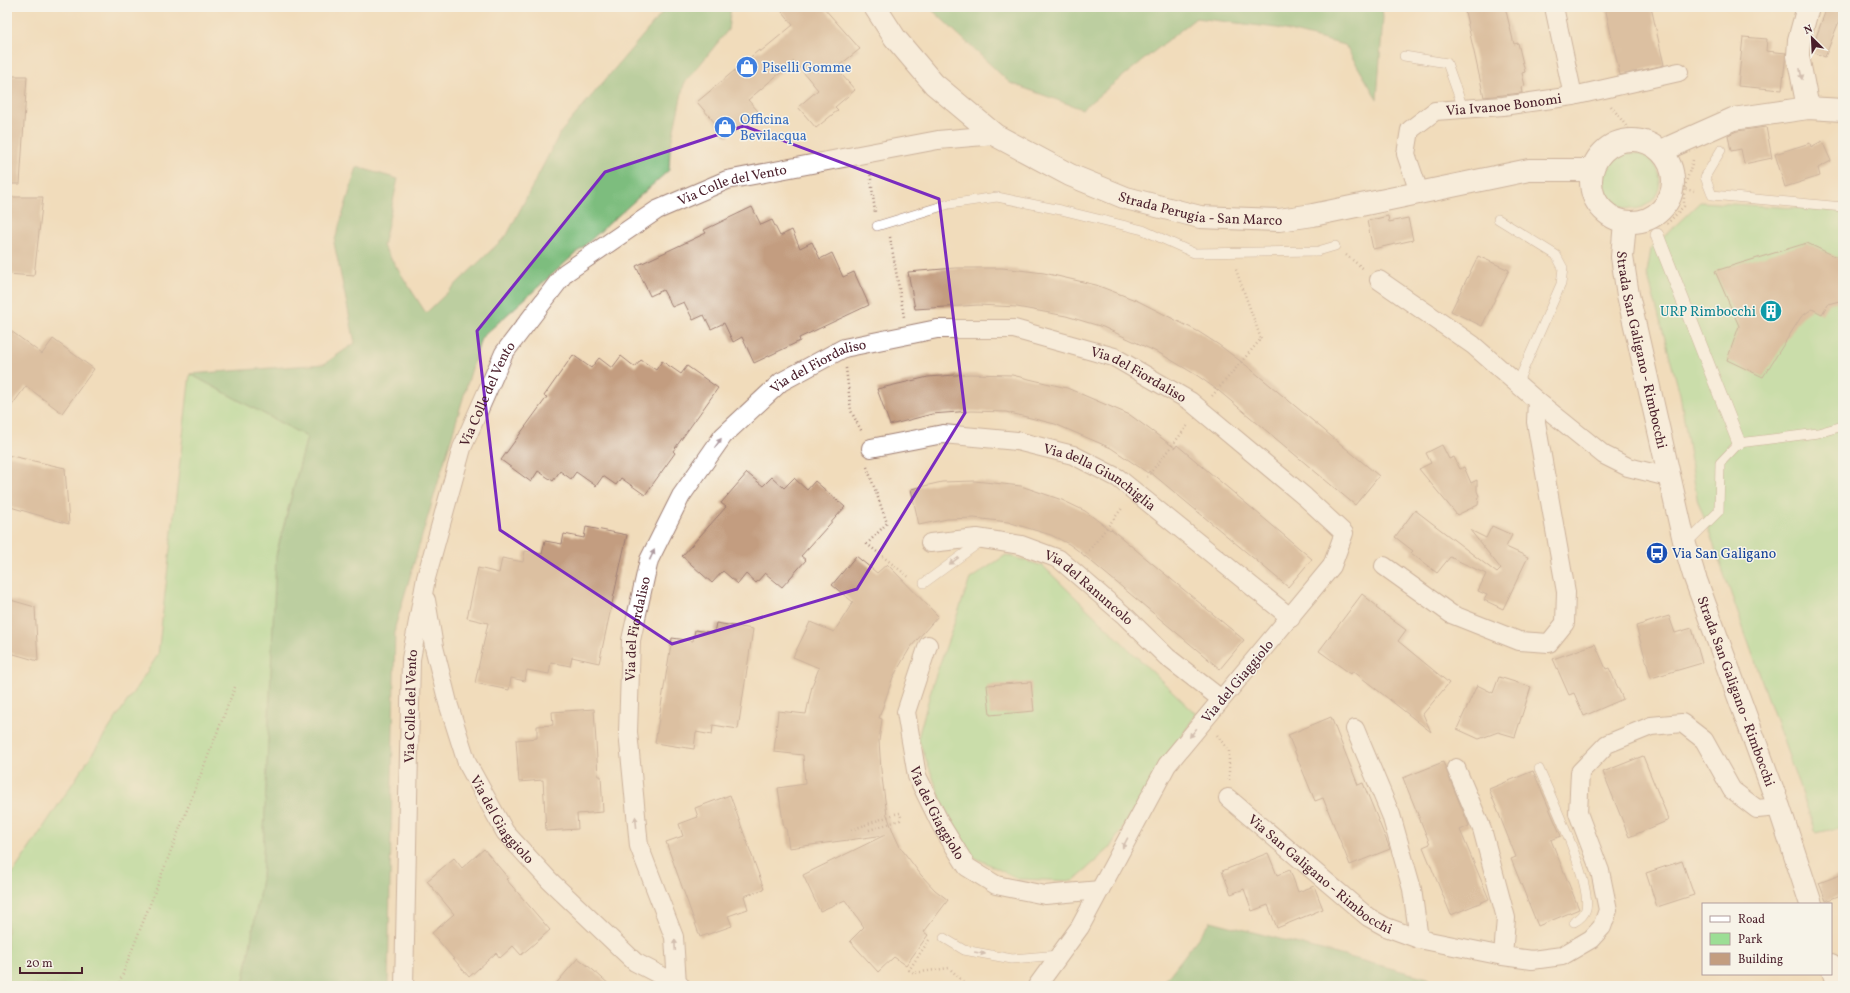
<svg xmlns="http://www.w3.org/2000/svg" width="1850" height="993" viewBox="0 0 1850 993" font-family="Vollkorn,serif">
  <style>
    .green { fill: #9cde95; stroke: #737e60 }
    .forest { fill: #7dbd7e; stroke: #646e54 }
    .building { fill: #c39d80 }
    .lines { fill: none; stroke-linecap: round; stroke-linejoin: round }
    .service-casing { stroke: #9e7e73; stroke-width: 10 }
    .pedestrian-casing { stroke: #9e7e73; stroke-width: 14 }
    .minor-casing { stroke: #9e7e73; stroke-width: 20 }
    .tertiary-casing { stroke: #9e7e73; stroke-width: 24 }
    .secondary-casing { stroke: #9e7e73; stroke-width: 24 }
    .path { stroke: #9e7e73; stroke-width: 2.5; stroke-dasharray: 1 3; stroke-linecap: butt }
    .service { stroke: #fff; stroke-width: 9 }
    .pedestrian { stroke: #fff; stroke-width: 13 }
    .minor { stroke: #fff; stroke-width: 18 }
    .tertiary { stroke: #fff; stroke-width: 22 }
    .secondary { stroke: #fff; stroke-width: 22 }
    .path-bridge { stroke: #9e7e73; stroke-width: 2.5; stroke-dasharray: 1 3; stroke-linecap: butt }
    .oneway { fill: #ae9aa0 }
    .marked { fill: none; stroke: #7b2cbf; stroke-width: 3; stroke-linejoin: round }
    .labels { text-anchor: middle; stroke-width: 3; stroke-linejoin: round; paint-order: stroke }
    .shop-label { font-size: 14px; fill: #366cbe; stroke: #f7f3e8; text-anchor: start }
    .street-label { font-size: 14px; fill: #4a1f2b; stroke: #f7f3e8 }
    .culture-label { font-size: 14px; fill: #0d838f; stroke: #f7f3e8; text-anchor: end }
    .transit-label { font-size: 14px; fill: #164399; stroke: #f7f3e8; text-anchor: start }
  </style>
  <rect width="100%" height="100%" fill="#f7f3e8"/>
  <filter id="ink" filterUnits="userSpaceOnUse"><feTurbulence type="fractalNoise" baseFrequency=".025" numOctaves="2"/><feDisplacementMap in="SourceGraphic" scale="8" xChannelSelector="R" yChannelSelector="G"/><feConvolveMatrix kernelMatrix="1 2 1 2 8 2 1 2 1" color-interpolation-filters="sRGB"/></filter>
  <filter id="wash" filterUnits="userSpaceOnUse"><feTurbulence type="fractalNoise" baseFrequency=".012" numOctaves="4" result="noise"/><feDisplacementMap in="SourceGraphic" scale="16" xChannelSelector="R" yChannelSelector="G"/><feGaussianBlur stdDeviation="0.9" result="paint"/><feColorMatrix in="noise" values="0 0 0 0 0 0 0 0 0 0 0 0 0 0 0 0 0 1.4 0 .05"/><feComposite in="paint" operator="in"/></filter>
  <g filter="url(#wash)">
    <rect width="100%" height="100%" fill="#f1dcbb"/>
    <path class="green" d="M1604 181a28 28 0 1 1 56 0a28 28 0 1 1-56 0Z
      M1700,202l143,9v616l-27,6 -119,-335 -17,-104 -33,-121 4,-24z
      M190,374l117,63 -30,114 -15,328 -19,107h-236v-104l151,-227z
      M1006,555l37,11 153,148 -87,135 -36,32 -55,-2 -46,-23 -28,-49 -26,-69 15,-55 37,-104z"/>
    <path class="forest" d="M667,7h64l-3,23 -44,54 -14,64 -1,22 -188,168 -86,289 -7,359h-145l19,-107 14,-323 31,-119 -117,-63 134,-10 31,-21 -21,-100 23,-76 41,12 -15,67 43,67 81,-78 53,-102z
      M929,7h453l1,11 -6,81 -32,-54 -68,-17 -81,-10 -114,91 -72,-26z
      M1211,921l217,57 2,8h-269z"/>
    <g id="blocks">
      <path class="building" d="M778,7h45l37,42 -24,19 19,22 -20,17 3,3 -22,18 -18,-21 20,-17 -24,-29 -46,39 10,11 -31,26 -30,-35 62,-52 1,2 33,-27z
        M1464,7h41l9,37 4,-1 7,29 -3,1 3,13 -4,1 1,6 -38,4z
        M1605,7h46l13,58 -44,10z
        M1827,7h16v4l-18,46 -14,-6z
        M1743,37l24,2 -1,12 20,2 -4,37 -44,-4z
        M7,76h20l-7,108h-13z
        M1766,127l6,31 -28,6 -3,-15 -10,2 -3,-16 9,-4z
        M1822,141l9,20 -13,7 2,8 -35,11 -10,-33 35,-11 1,4z
        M7,197h36l-9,79 -27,-2z
        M752,207l9,18 11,-5 8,16 12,-6 8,18 12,-6 8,17 12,-6 11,24 11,-5 15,33 -70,33 1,3 -46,22 -12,-26 -9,5 -9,-19 -13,6 -7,-14 -11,5 -9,-18 -12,5 -9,-17 -13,6 -14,-30 70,-33 -2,-3z
        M1388,216l1,6 19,-4 5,22 -40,9 -6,-28z
        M1807,243l36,17v40l-15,4 -6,10 -10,-5 -11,8 -38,60 -36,-17 12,-34 -24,-55z
        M1478,256l31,14 -27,56 -31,-15z
        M955,268h47l42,5 52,12 42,16 61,31 20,13 28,21 132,110 -24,29 -136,-114 -21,-15 -37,-22 -58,-27 -37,-11 -49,-9 -39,-2 -63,4 -7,-37z
        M7,328l35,26 11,-15 41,30 -32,44 -36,-27 -19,26z
        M573,355l18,13 8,-10 13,10 9,-12 14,11 6,-7 15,10 6,-9 19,13 6,-8 31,22 -45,63 2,2 -30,42 -24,-17 -5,7 -13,-9 -7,10 -20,-14 -5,7 -11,-8 -7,10 -15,-10 -7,11 -30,-22 46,-63 -3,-1z
        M969,374l43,1 55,13 63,27 45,33 2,-3 135,114 -24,28 -139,-116 -1,2 -37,-25 -56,-24 -49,-12 -35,-1 -39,3 -42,11 -13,-36 51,-12z
        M1442,445l7,14 5,-2 6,12 4,-2 7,16 6,-3v11l2,5 -1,9 -21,10 -38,-46 12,-6 -5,-10z
        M7,455l58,13 4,56 -62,-18z
        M747,473l16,13 9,-9 12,11 10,-10 13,12 8,-9 30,26 -44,49 5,4 -24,27 -17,-14 -9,10 -10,-9 -8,10 -15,-13 -11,12 -30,-27 44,-49 -5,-4z
        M975,481l46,5 41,14 23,11 25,19 1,-1 133,111 -24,29 -140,-117 -11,-8 -18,-9 -43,-13 -34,-4 -27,1 -28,6 -8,-36 31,-7z
        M1415,510l82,63 4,-4 -31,-39 16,8 6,-12 20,9 -6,12 22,10 -25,52 -19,-9 3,-5 -9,-4 8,-17 -36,-17 -13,16 -26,-20 2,-2 -18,-14z
        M586,527l41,8 -28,128 -27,-6 -2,9 -19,-4 -2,12 -22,-4 -2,11 -14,-3 -2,12 -34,-7 13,-60 -21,-5 11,-50 21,5 3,-15 21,4 2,-11 17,3 3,-13 17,3 2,-10 20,4z
        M856,556l21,17 10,-9 51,52 -28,32 -17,29 -14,41 3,1 -3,22 2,29 6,45 7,19 6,13 21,28 14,15 13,10 -24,32 4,3 -22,30 -12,-8 -16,15 -28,-31 14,-14 -19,-27 -25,11 -17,-36 82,-40 -96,13 -3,-20h-2l-6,-40 27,-4 -2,-29 -29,-3 4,-41 28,3 6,-28 7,-18 -26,-11 17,-35 24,10 19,-30 -21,-17z
        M1362,594l15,12 -1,2 30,22 -8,11 51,42 -26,31 8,18 -78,-61 -2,3 -32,-23z
        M7,599l28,8 3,54 -31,-9z
        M1669,616l6,17 17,-5 10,35 -51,15 -15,-52z
        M716,623l37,6 -15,100 -25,-4 -1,10 -16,-3 -2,17 -39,-6 17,-105 21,3 2,-11 19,3z
        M1595,644l11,25 3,-1 14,31 -39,17 -10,-23 -5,2 -16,-36z
        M1499,677l32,10 -16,50 -17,-5 -19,7 -22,-10 20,-44 16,8z
        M1031,682l3,29 -44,4 -3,-30z
        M594,709l4,67h3l2,36 -26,2 1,15 -32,2 -3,-51 -24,2 -3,-42 21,-2v-12l16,-1 -1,-13z
        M1331,717l27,68 5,-2 27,66 -40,16 -27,-67 -8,3 -27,-66z
        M1643,756l26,64 -40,17 -26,-65z
        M1443,762l26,64 -9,4 29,69 -38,16 -28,-68 7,-3 -27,-66z
        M1533,771l28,65 -10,4 28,69 -41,17 -27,-67 5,-2 -27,-68z
        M730,795l34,94 -20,7 4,13 -20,7 4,10 -32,11 -34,-95 17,-6 -4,-12 19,-7 -3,-9z
        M484,849l24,29 -2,1 44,51 -29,25 -8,-9 -13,12 -4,-5 -27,24 -37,-44 22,-19 -27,-33 27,-23 8,10z
        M1268,853l9,22 13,-5 8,22 16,-6 9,23 -46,19 -9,-23 -16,6 -8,-22 -13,5 -9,-23z
        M1682,861l12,34 -37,12 -11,-34z
        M1843,874v20l-17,7 -7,-18z
        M578,958l15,12 18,16h-57z"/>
    </g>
  </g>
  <g filter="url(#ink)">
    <use href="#blocks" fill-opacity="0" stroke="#9e7e73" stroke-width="1"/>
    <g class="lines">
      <g class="service-casing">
        <path id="service" d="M1404,56l43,7 16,45
          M1721,150l-16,27 7,18 131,12
          M1498,219l58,36 7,13 -2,16 -44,100
          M877,226l72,-22 48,-7 64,13 82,20 51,23 124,-2 17,-5
          M1686,544l33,-33 1,-48 19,-20 79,-10 25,-7
          M924,583l59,-43
          M1539,769c12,28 53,113 47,140 -2,7 -6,10 -12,13
          M944,938l20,12 48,9 47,-4"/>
      </g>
      <g class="pedestrian-casing">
        <path id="pedestrian" d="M1657,235l82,208"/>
      </g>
      <g class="minor-casing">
        <g id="minor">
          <path d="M1554,7l19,89"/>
          <path id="s1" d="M1419,192l-13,-38 4,-24 25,-19 68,-5 70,-10 106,-24"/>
          <path d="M1379,280l94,65 64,56 -1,21 30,170 -1,31 -16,20 -30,-2 -68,-27 -67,-48"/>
          <path d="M1537,401l67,54 24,12 40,10"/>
          <path id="s2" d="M871,448l72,-14 74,7 56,14 45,23 173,140"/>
          <path id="s3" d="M930,543l47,-5 44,7 38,14 66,57 42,41 54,42"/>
          <path id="s4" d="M426,600l8,47 14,56 19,60 38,69 44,48 86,82 46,24"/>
          <path id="s5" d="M928,645l-22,67 11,64 24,49 26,42 29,18 49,10 55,-5"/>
          <path d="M1355,729l36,86 21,74 7,50"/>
          <path d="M1456,768l26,61 24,89 -3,38"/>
          <path id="s6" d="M1228,798l140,119 18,10 33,12 84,17 29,4 30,-4 29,-17 11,-12 6,-17 -8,-39 -22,-58 2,-41 27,-28 44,-18 31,-3 22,17 28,50 25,19 22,-2"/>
          <path id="s7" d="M677,984l-3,-47 -35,-91 -11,-114 3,-92 18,-80 32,-64 42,-60 58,-54 63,-34 93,-19h77l100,28 76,44 115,96 39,36 -12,33 -165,199 -87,162 -43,59"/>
          <path id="s8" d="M404,986l7,-327 15,-81 36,-130 42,-95 61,-80 92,-63 70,-30 211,-40 57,-5"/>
        </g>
      </g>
      <g class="tertiary-casing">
        <path id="tertiary" d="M1808,108l-10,-52 1,-16 9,-33
          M1661,151l72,-32 75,-11 35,2"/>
      </g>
      <g class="secondary-casing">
        <g id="secondary">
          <path id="s9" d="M875,7l20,31 39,46 61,51 75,40 56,23 74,19 79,3 34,-5 216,-45h63"/>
          <circle cx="1632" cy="181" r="41"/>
          <path id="s10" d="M1625,222l-3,35 6,38 57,250 9,30 85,232 32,97"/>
          <path d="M1831,965l7,21"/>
        </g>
      </g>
      <path class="path" d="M1611,106l25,33
        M1693,160l-9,29 10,2
        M870,171l5,41
        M1667,224l17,-18v-17
        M890,237l14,80
        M1346,255l18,14
        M846,368l5,43 11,21
        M1212,396l49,-57 -26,-72
        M867,467l20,56 -20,21 43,34
        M1147,477l42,-53
        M1084,557l39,-50
        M1217,735l12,16v29
        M865,825l30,-11 5,-1 1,4 -1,3 -34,11
        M929,940l-20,30 5,3 35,-5 19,18
        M118,986l117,-299"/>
      <use href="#service" class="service"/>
      <use href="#pedestrian" class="pedestrian"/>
      <use href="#minor" class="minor"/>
      <use href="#tertiary" class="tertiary"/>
      <use href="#secondary" class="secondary"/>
      <path class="path-bridge" d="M851,830l14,-5"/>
    </g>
    <defs><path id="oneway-solid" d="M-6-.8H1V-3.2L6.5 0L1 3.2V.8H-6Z"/></defs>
    <g class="oneway">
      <use href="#oneway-solid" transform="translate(1801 74) rotate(79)"/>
      <use href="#oneway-solid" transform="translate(718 443) rotate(-55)"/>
      <use href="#oneway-solid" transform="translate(652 555) rotate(-65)"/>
      <use href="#oneway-solid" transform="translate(954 561) rotate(144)"/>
      <use href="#oneway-solid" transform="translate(1193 733) rotate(129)"/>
      <use href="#oneway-solid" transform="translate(636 822) rotate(-96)"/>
      <use href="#oneway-solid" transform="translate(1125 843) rotate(118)"/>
      <use href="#oneway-solid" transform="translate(675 945) rotate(-93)"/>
      <use href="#oneway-solid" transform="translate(980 953) rotate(10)"/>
    </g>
  </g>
  <path d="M0 0H1850V993H0ZM744,126l195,73 26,214 -108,176 -185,55 -172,-114 -23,-199 128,-159z" fill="#f1dcbb" fill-opacity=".55" fill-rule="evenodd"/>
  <path class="marked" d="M744,126l195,73 26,214 -108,176 -185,55 -172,-114 -23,-199 128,-159z"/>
  <defs>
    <g id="shop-disc" transform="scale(1.15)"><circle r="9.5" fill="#3f7fe0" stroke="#f7f3e8"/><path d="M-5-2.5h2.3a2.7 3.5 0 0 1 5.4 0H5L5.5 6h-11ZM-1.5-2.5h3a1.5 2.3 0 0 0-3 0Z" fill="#fff"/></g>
    <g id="building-disc" transform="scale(1.15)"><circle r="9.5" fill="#0f9aa8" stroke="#f7f3e8"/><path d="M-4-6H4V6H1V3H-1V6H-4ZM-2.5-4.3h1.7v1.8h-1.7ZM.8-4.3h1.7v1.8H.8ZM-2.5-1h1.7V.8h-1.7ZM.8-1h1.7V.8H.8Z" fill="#fff"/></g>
    <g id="bus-disc" transform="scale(1.15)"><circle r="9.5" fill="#1a4fb4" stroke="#f7f3e8"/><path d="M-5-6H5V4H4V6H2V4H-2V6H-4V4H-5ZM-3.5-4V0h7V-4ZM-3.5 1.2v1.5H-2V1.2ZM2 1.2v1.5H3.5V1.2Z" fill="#fff"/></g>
  </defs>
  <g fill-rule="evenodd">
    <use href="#shop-disc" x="747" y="67"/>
    <use href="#shop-disc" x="725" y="127"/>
    <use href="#building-disc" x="1771" y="311"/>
    <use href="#bus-disc" x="1657" y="553"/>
  </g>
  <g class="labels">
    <g class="shop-label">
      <text x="762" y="72">Piselli Gomme</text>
      <text x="740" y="124">Officina<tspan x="740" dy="16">Bevilacqua</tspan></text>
    </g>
    <g class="street-label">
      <text dy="5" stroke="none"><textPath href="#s1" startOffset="165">Via Ivanoe Bonomi</textPath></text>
      <text dy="5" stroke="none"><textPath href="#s8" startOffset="940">Via Colle del Vento</textPath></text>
      <text dy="5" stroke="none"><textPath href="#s9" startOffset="398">Strada Perugia - San Marco</textPath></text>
      <text dy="5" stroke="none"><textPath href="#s10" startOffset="130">Strada San Galigano - Rimbocchi</textPath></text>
      <text dy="5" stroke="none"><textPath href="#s7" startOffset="698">Via del Fiordaliso</textPath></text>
      <text dy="5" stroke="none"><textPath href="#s7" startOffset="1034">Via del Fiordaliso</textPath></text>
      <text dy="5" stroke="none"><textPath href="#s8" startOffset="604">Via Colle del Vento</textPath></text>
      <text dy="5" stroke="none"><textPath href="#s2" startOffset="239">Via della Giunchiglia</textPath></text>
      <text dy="5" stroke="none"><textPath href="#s3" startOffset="173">Via del Ranuncolo</textPath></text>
      <text dy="5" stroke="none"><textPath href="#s7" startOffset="363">Via del Fiordaliso</textPath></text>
      <text transform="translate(1237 681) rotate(-50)" y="5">Via del Giaggiolo</text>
      <text dy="5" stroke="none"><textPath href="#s10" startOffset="485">Strada San Galigano - Rimbocchi</textPath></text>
      <text dy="5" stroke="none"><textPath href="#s8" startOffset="280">Via Colle del Vento</textPath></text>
      <text dy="5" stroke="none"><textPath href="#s5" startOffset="177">Via del Giaggiolo</textPath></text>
      <text dy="5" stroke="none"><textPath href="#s4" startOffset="235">Via del Giaggiolo</textPath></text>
      <text dy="5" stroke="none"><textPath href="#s6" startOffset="120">Via San Galigano - Rimbocchi</textPath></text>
    </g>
    <g class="culture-label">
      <text x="1756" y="316">URP Rimbocchi</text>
    </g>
    <g class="transit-label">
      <text x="1672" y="558">Via San Galigano</text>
    </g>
  </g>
  <rect width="1850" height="993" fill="none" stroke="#f7f3e8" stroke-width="24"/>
  <rect x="1702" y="903" width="130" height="72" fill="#f7f3e8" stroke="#b29e9c"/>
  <rect x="1710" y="916" width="20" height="6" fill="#ffffff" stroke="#b29e9c"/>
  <text x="1738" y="923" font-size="12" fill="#4a1f2b">Road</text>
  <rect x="1710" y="933" width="20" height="12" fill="#9cde95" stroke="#b29e9c"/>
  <text x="1738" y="943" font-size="12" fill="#4a1f2b">Park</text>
  <rect x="1710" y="953" width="20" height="12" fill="#c39d80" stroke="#b29e9c"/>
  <text x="1738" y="963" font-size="12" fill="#4a1f2b">Building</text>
  <g transform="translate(1812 38) rotate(336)" stroke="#f7f3e8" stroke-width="3" paint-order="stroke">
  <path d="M0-3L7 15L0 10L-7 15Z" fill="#4a1f2b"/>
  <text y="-6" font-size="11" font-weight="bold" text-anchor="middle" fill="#4a1f2b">N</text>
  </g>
  <path d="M20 967v6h62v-6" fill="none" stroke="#4a1f2b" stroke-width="2"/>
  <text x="26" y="967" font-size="12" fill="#4a1f2b" stroke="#f7f3e8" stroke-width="3" paint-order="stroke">20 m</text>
</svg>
